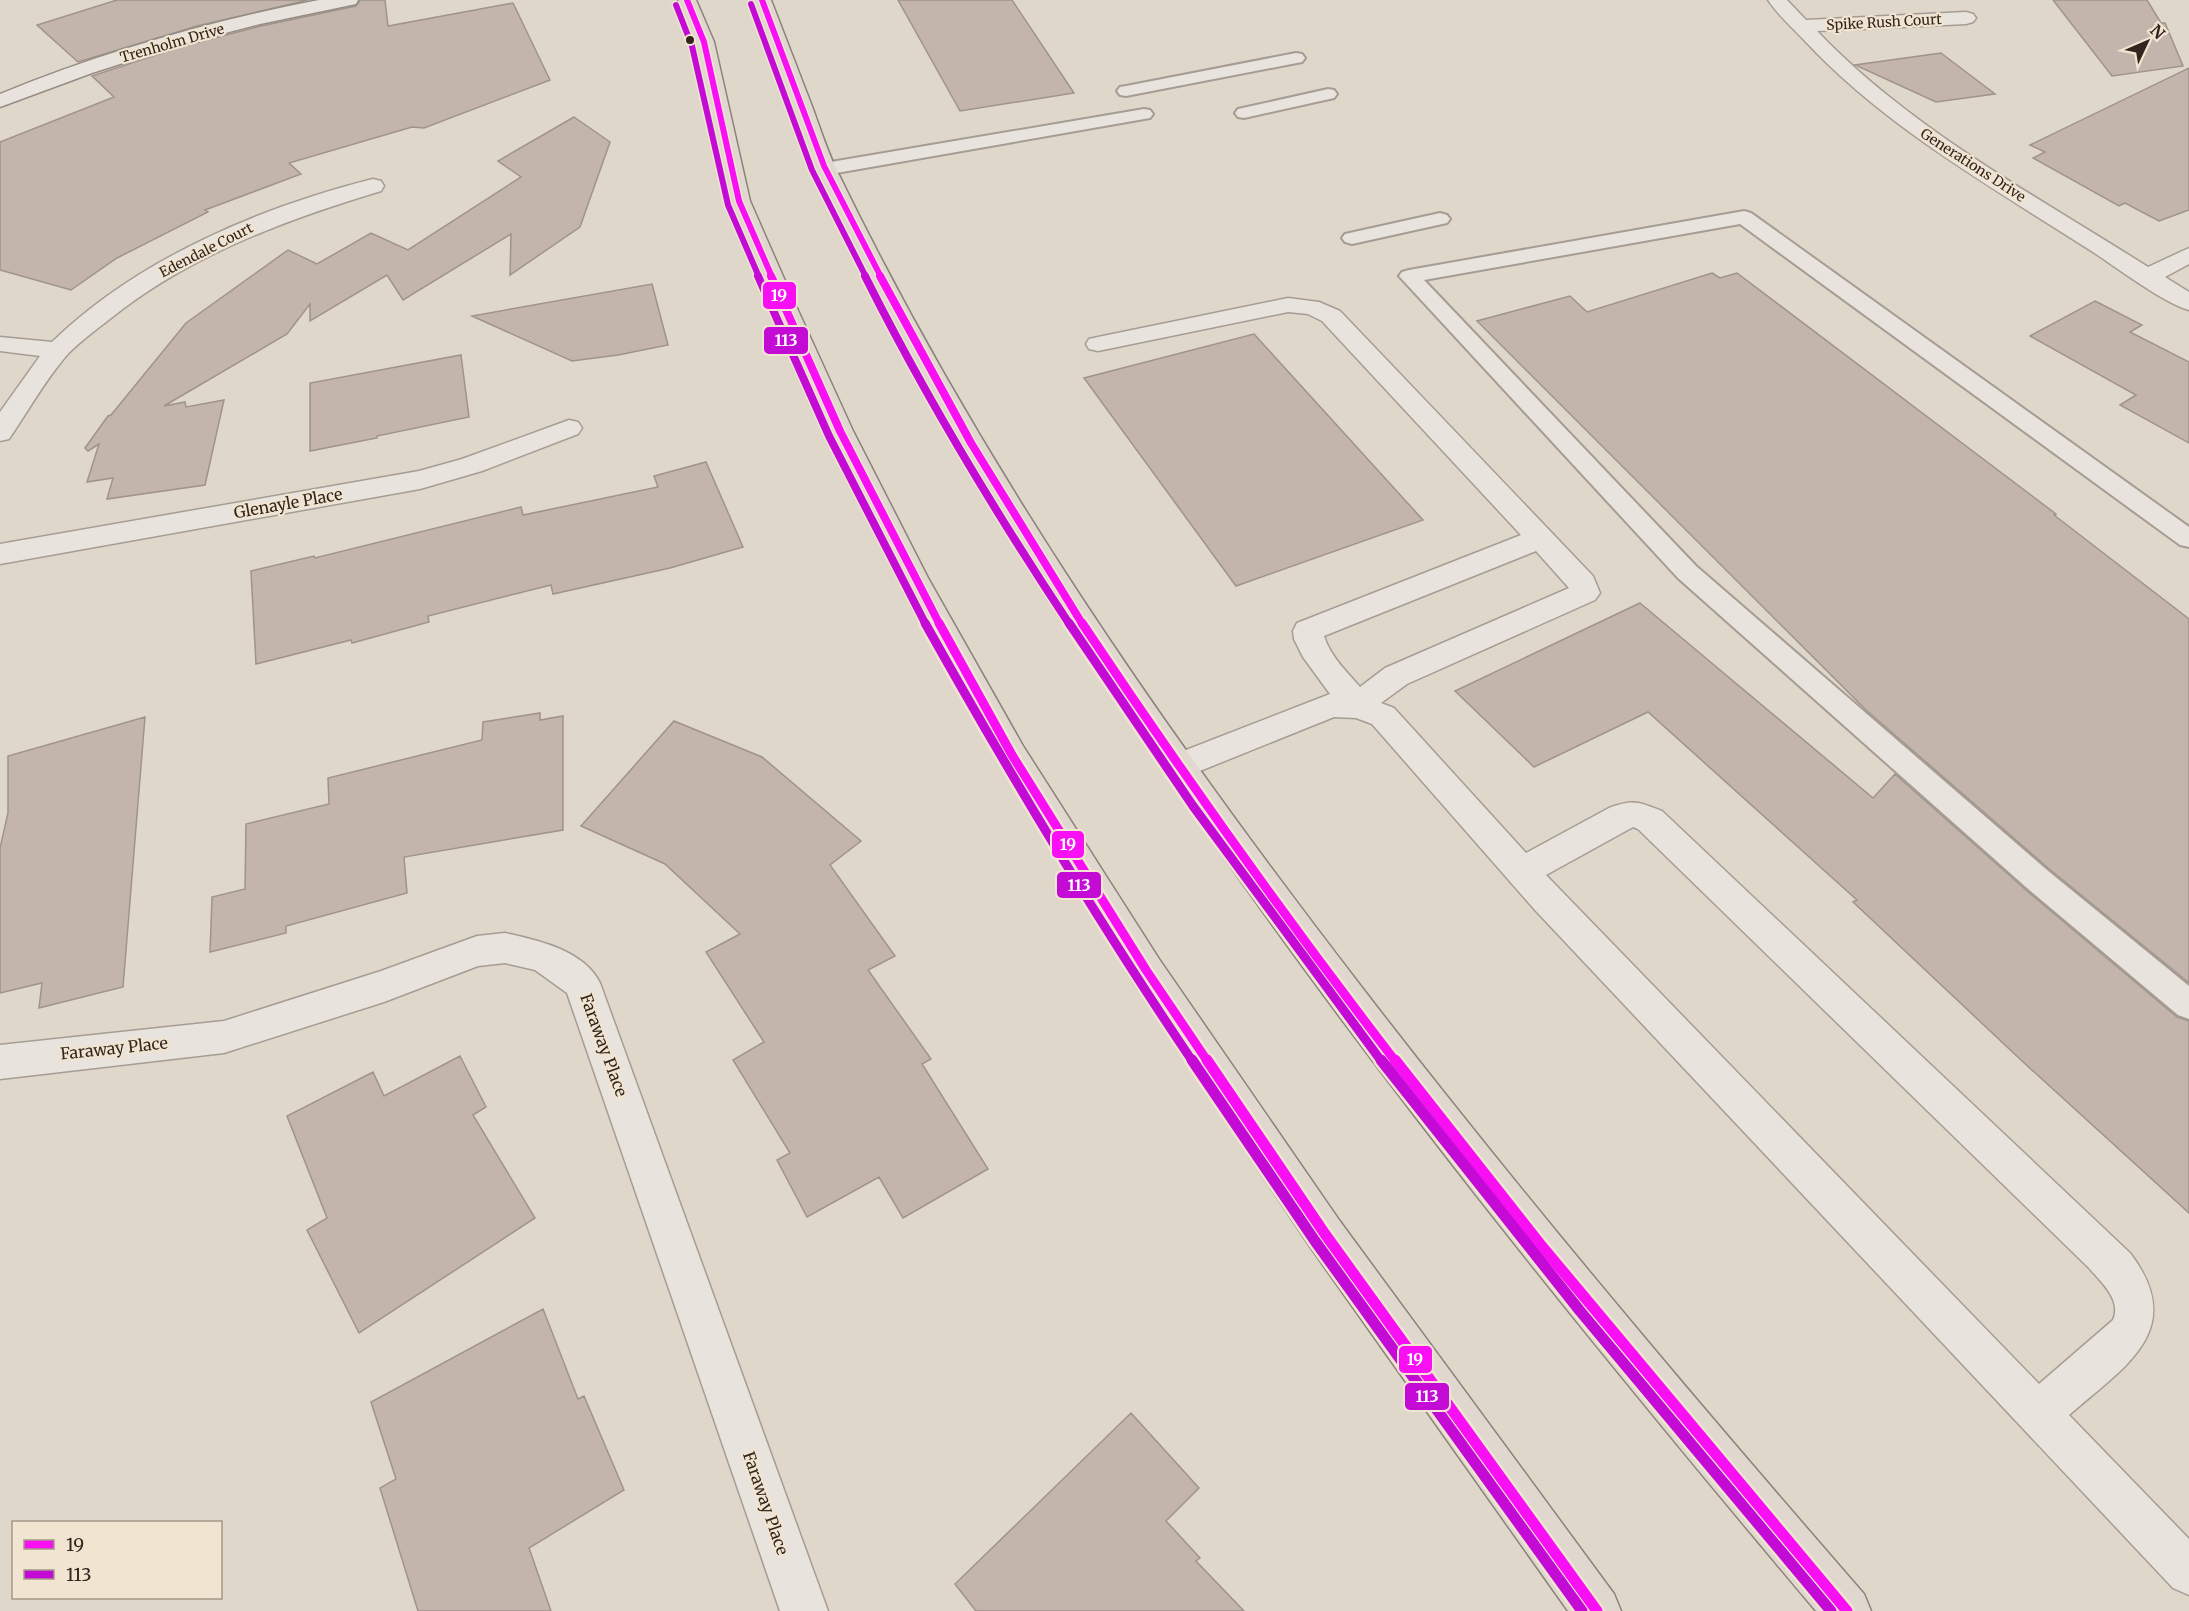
<svg xmlns="http://www.w3.org/2000/svg" width="2189" height="1611" viewBox="0 0 2189 1611" font-family="Merriweather,serif">
  <style>
    .building { fill: #c3b5ac; stroke: #a0938b; stroke-width: 1.5 }
    .lines { fill: none; stroke-linecap: round; stroke-linejoin: round }
    .lane-casing { stroke: #a59d94; stroke-width: 4 }
    .street-casing { stroke: #a59d94; stroke-width: 3 }
    .secondary-casing { stroke: #958c84; stroke-width: 3 }
    .primary-casing { stroke: #8b827b; stroke-width: 3 }
    .lane { fill: #e8e3dc; fill-rule: evenodd }
    .street { fill: #e8e3dc; fill-rule: evenodd }
    .secondary { fill: #e8e3dc; fill-rule: evenodd }
    .primary { fill: #e0d8ce; fill-rule: evenodd }
    .bus-1-far3-casing { stroke: #f1e4d0; stroke-width: 9 }
    .bus-1-far2-casing { stroke: #f1e4d0; stroke-width: 11 }
    .bus-1-far1-casing { stroke: #f1e4d0; stroke-width: 14 }
    .bus-1-casing { stroke: #f1e4d0; stroke-width: 16 }
    .bus-2-far3-casing { stroke: #f1e4d0; stroke-width: 9 }
    .bus-2-far2-casing { stroke: #f1e4d0; stroke-width: 11 }
    .bus-2-far1-casing { stroke: #f1e4d0; stroke-width: 14 }
    .bus-2-casing { stroke: #f1e4d0; stroke-width: 16 }
    .bus-1-far3 { stroke: #f80ff3; stroke-width: 6 }
    .bus-1-far2 { stroke: #f80ff3; stroke-width: 8 }
    .bus-1-far1 { stroke: #f80ff3; stroke-width: 9 }
    .bus-1 { stroke: #f80ff3; stroke-width: 11 }
    .bus-2-far3 { stroke: #c40bd5; stroke-width: 6 }
    .bus-2-far2 { stroke: #c40bd5; stroke-width: 8 }
    .bus-2-far1 { stroke: #c40bd5; stroke-width: 9 }
    .bus-2 { stroke: #c40bd5; stroke-width: 11 }
    .bus-dot { fill: #32251e; stroke: #f1e4d0; stroke-width: 2 }
    .labels { text-anchor: middle; stroke-width: 4.5; stroke-linejoin: round; paint-order: stroke }
    .far-street-label { font-size: 14px; fill: #32251e; stroke: #f1e4d0 }
    .street-label { font-size: 16px; fill: #32251e; stroke: #f1e4d0 }
    .line-badge { stroke: #f1e4d0; stroke-width: 2 }
    .badge-label { font-size: 16px; text-anchor: middle; font-weight: bold; fill: #fff }
  </style>
  <rect width="100%" height="100%" fill="#e0d7cb"/>
  <path class="building" d="M117,0h191l-111,26 -119,36 -41,-37z
    M360,0h25l3,26 125,-23 37,77 -126,48 -12,-1 -123,36 12,11 -96,36 3,2 -91,46 -46,32 -71,-20v-128l114,-45 -22,-21 88,-29 81,-21 95,-20z
    M898,0h114l62,93 -114,18z
    M2053,0h94l14,23h4l18,43 -71,10z
    M1941,53l54,41 -59,8 -81,-37z
    M2189,68v142l-30,11 -34,-18 -6,3 -86,-48 12,-6 -15,-7z
    M574,117l36,25 -30,85 -70,48 1,-41 -108,66 -16,-25 -77,46v-17l-23,30 -123,72 21,-4 1,5 38,-7 -19,85 -98,14 6,-21 -26,4 12,-38 -11,7 -3,-3 23,-32 3,-1 75,-92 102,-73 29,14 54,-31 37,17 113,-73 -23,-16z
    M1712,273l8,5 17,-5 319,241 -2,1 135,104v364l-141,-115 -182,-158 -389,-389 93,-25 17,16z
    M652,284l16,61 -50,10 -46,6 -100,-45z
    M2095,301l47,24 -12,7 59,30v81l-69,-38 16,-10 -106,-59z
    M1254,334l169,186 -187,66 -152,-208z
    M461,355l8,62 -92,19v2l-67,13v-68z
    M706,462l37,85 -73,21 -117,26 -2,-9 -123,31 1,6 -77,21 -1,-3 -95,24 -5,-93 63,-15 1,2 206,-51 2,8 135,-28 -4,-11z
    M1640,603l233,195 22,-24 131,116 151,127 12,4v192l-167,-152 -169,-159 4,-2 -209,-188 -114,55 -79,-76z
    M540,713v7l23,-4v114l-159,27 3,36 -121,33v7l-76,19 2,-55 33,-8 1,-65 83,-20 -1,-26 154,-38 1,-18z
    M145,717l-22,270 -84,21 3,-25 -42,10v-145l8,-35v-57z
    M674,721l88,36 99,84 -31,24 65,91 -27,14 63,89 -9,5 66,105 -85,49 -24,-41 -72,40 -30,-57 13,-7 -57,-93 31,-18 -58,-90 34,-18 -75,-70 -84,-38z
    M460,1056l26,51 -13,8 62,103 -176,115 -52,-103 20,-12 -40,-102 86,-44 11,24z
    M543,1309l35,90 6,-3 40,94 -95,58 22,63h-133l-38,-123 16,-9 -25,-77z
    M1131,1413l68,75 -33,33 34,37 -4,3 48,50h-268l-21,-27z"/>
  <g class="lines">
    <g class="lane-casing">
      <path id="lane" d="M1296,53l6,1 3,4 -3,4 -176,34 -6,-1 -3,-4 3,-4 6,-1z
        M1328,89l6,1 3,4 -3,4 -90,20 -6,-1 -3,-4 3,-4z
        M1144,109l6,1 3,4 -3,4 -325,57 -7,-2 -2,-4 2,-4 7,-2z
        M1744,211l7,2 438,314v20l-9,-2 -440,-321 -316,56 272,286 351,304 142,116v33l-11,-4 -151,-127 -349,-310 -279,-302 3,-4 7,-2z
        M1440,213l7,2 3,4 -3,4 -95,21 -7,-2 -3,-4 3,-4z"/>
    </g>
    <g class="street-casing">
      <path id="street" d="M1768,0h19l19,20 160,-8 7,2 3,4 -3,4 -7,2 -149,7c92,97 219,165 331,236l41,-19v16l-24,13 24,15v18c-24,-6 -73,-43 -96,-58 -101,-65 -207,-124 -289,-212 -12,-13 -26,-25 -36,-40z
        M373,179l8,2 3,5 -3,5c-96,29 -191,64 -270,127 -15,12 -32,24 -45,38 -22,26 -38,55 -57,83l-9,2v-29l40,-56 -40,-5v-14l52,5c86,-83 206,-134 321,-163z
        M1288,298l31,4 21,9 253,265 7,17 -5,7 -188,84 -26,19 13,5 132,145 83,-45c25,-9 29,-6 53,3l468,442c59,77 -6,114 -61,162l120,124v56l-16,-7 -638,-678 -163,-186 -16,-6 -22,-1 -144,58 -11,3 -11,-3 -5,-9 5,-9 162,-63 -27,-37 -9,-18 -1,-8 4,-8 224,-88 -199,-214 -14,-7 -20,-2 -190,39 -9,-2 -3,-5 3,-5 9,-2zM1536,551l33,37 -184,80 -25,19c-13,-15 -30,-31 -36,-51zM1633,827l5,2 451,439c12,14 33,32 24,52l-74,64 -493,-509z
        M569,420l9,2 4,6 -4,6 -96,37 -62,18 -420,75v-20l419,-73 43,-12z
        M505,933c32,7 79,17 95,50l228,628h-48l-213,-618 -32,-23 -30,-7 -27,3 -94,36 -160,51 -224,26v-34l224,-24 157,-50 96,-35z"/>
    </g>
    <g class="secondary-casing">
      <path id="secondary" d="M319,0h39l-2,4 -96,20 -81,21 -87,28 -92,34v-13c103,-42 210,-73 319,-94z"/>
    </g>
    <g class="primary-casing">
      <path id="primary" d="M678,0h18l18,42 36,159 46,105 57,125 75,147 95,168 136,213 180,261 275,374 7,17h-53l-257,-363 -178,-267 -132,-217 -101,-186 -73,-147 -55,-125 -44,-105 -34,-159z
        M753,0h18c14,36 28,73 42,109 8,22 15,44 25,64 142,292 324,555 522,812 161,209 331,410 504,609l7,17h-55c-272,-323 -538,-653 -764,-1011 -66,-104 -126,-211 -182,-322 -19,-37 -42,-74 -57,-113 -22,-54 -40,-110 -60,-165z"/>
    </g>
    <use href="#lane" class="lane"/>
    <use href="#street" class="street"/>
    <use href="#secondary" class="secondary"/>
    <use href="#primary" class="primary"/>
    <g class="bus-1-far3-casing">
      <path id="bus-1-far3" d="M687,0l17,42 35,159 33,76
        M762,0l62,166 57,111"/>
    </g>
    <g class="bus-1-far2-casing">
      <path id="bus-1-far2" d="M771,276l69,155 100,194
        M880,276l91,167 112,182"/>
    </g>
    <g class="bus-1-far1-casing">
      <path id="bus-1-far1" d="M939,623l73,132 134,215 62,92
        M1082,623c100,150 204,296 314,439"/>
    </g>
    <g class="bus-1-casing">
      <path id="bus-1" d="M1207,1060l118,174 272,377
        M1395,1060l145,184 307,367"/>
    </g>
    <g class="bus-2-far3-casing">
      <path id="bus-2-far3" d="M751,4l61,166 54,107
        M676,5l16,41 36,159 31,72"/>
    </g>
    <g class="bus-2-far2-casing">
      <path id="bus-2-far2" d="M758,276l71,160 97,189
        M865,276c60,120 130,236 205,349"/>
    </g>
    <g class="bus-2-far1-casing">
      <path id="bus-2-far1" d="M925,623c84,150 172,297 268,439
        M1069,623l124,183 189,256"/>
    </g>
    <g class="bus-2-casing">
      <path id="bus-2" d="M1192,1060l123,181 267,370
        M1381,1060l199,251 251,300"/>
    </g>
    <use href="#bus-1-far3" class="bus-1-far3"/>
    <use href="#bus-1-far2" class="bus-1-far2"/>
    <use href="#bus-1-far1" class="bus-1-far1"/>
    <use href="#bus-1" class="bus-1"/>
    <use href="#bus-2-far3" class="bus-2-far3"/>
    <use href="#bus-2-far2" class="bus-2-far2"/>
    <use href="#bus-2-far1" class="bus-2-far1"/>
    <use href="#bus-2" class="bus-2"/>
  </g>
  <circle class="bus-dot" cx="690" cy="40" r="5"/>
  <g class="labels">
    <g class="far-street-label">
      <text transform="translate(1884 22) rotate(-3)" y="5">Spike Rush Court</text>
      <text transform="translate(172 43) rotate(-16)" y="5">Trenholm Drive</text>
      <text transform="translate(1973 165) rotate(33)" y="5">Generations Drive</text>
      <text transform="translate(206 250) rotate(-27)" y="5">Edendale Court</text>
    </g>
    <g class="street-label">
      <text transform="translate(288 503) rotate(-10)" y="6">Glenayle Place</text>
      <text transform="translate(604 1045) rotate(70)" y="6">Faraway Place</text>
      <text transform="translate(114 1048) rotate(-6)" y="6">Faraway Place</text>
      <text transform="translate(766 1503) rotate(71)" y="6">Faraway Place</text>
    </g>
  </g>
  <g class="line-badge">
    <rect x="762" y="281" width="35" height="29" rx="6" fill="#f80ff3"/>
    <rect x="763" y="326" width="46" height="29" rx="6" fill="#c40bd5"/>
    <rect x="1051" y="830" width="34" height="29" rx="6" fill="#f80ff3"/>
    <rect x="1056" y="871" width="46" height="28" rx="6" fill="#c40bd5"/>
    <rect x="1398" y="1345" width="35" height="29" rx="6" fill="#f80ff3"/>
    <rect x="1404" y="1382" width="46" height="29" rx="6" fill="#c40bd5"/>
  </g>
  <g class="badge-label">
    <text x="779" y="301">19</text>
    <text x="786" y="346">113</text>
    <text x="1068" y="850">19</text>
    <text x="1079" y="891">113</text>
    <text x="1415" y="1365">19</text>
    <text x="1427" y="1402">113</text>
  </g>
  <rect x="12" y="1521" width="210" height="78" fill="#f1e4d0" stroke="#a59889" stroke-width="1.5"/>
  <rect x="24" y="1540" width="30" height="9" fill="#f80ff3" stroke="#a59889" stroke-width="1.5"/>
  <text x="66" y="1551" font-size="18" fill="#32251e">19</text>
  <rect x="24" y="1570" width="30" height="9" fill="#c40bd5" stroke="#a59889" stroke-width="1.5"/>
  <text x="66" y="1581" font-size="18" fill="#32251e">113</text>
  <g transform="translate(2147 42) rotate(46)" stroke="#f1e4d0" stroke-width="4.5" paint-order="stroke">
  <path d="M0-4.5L10 22L0 15L-10 22Z" fill="#32251e"/>
  <text y="-9" font-size="16" font-weight="bold" text-anchor="middle" fill="#32251e">N</text>
  </g>
</svg>
